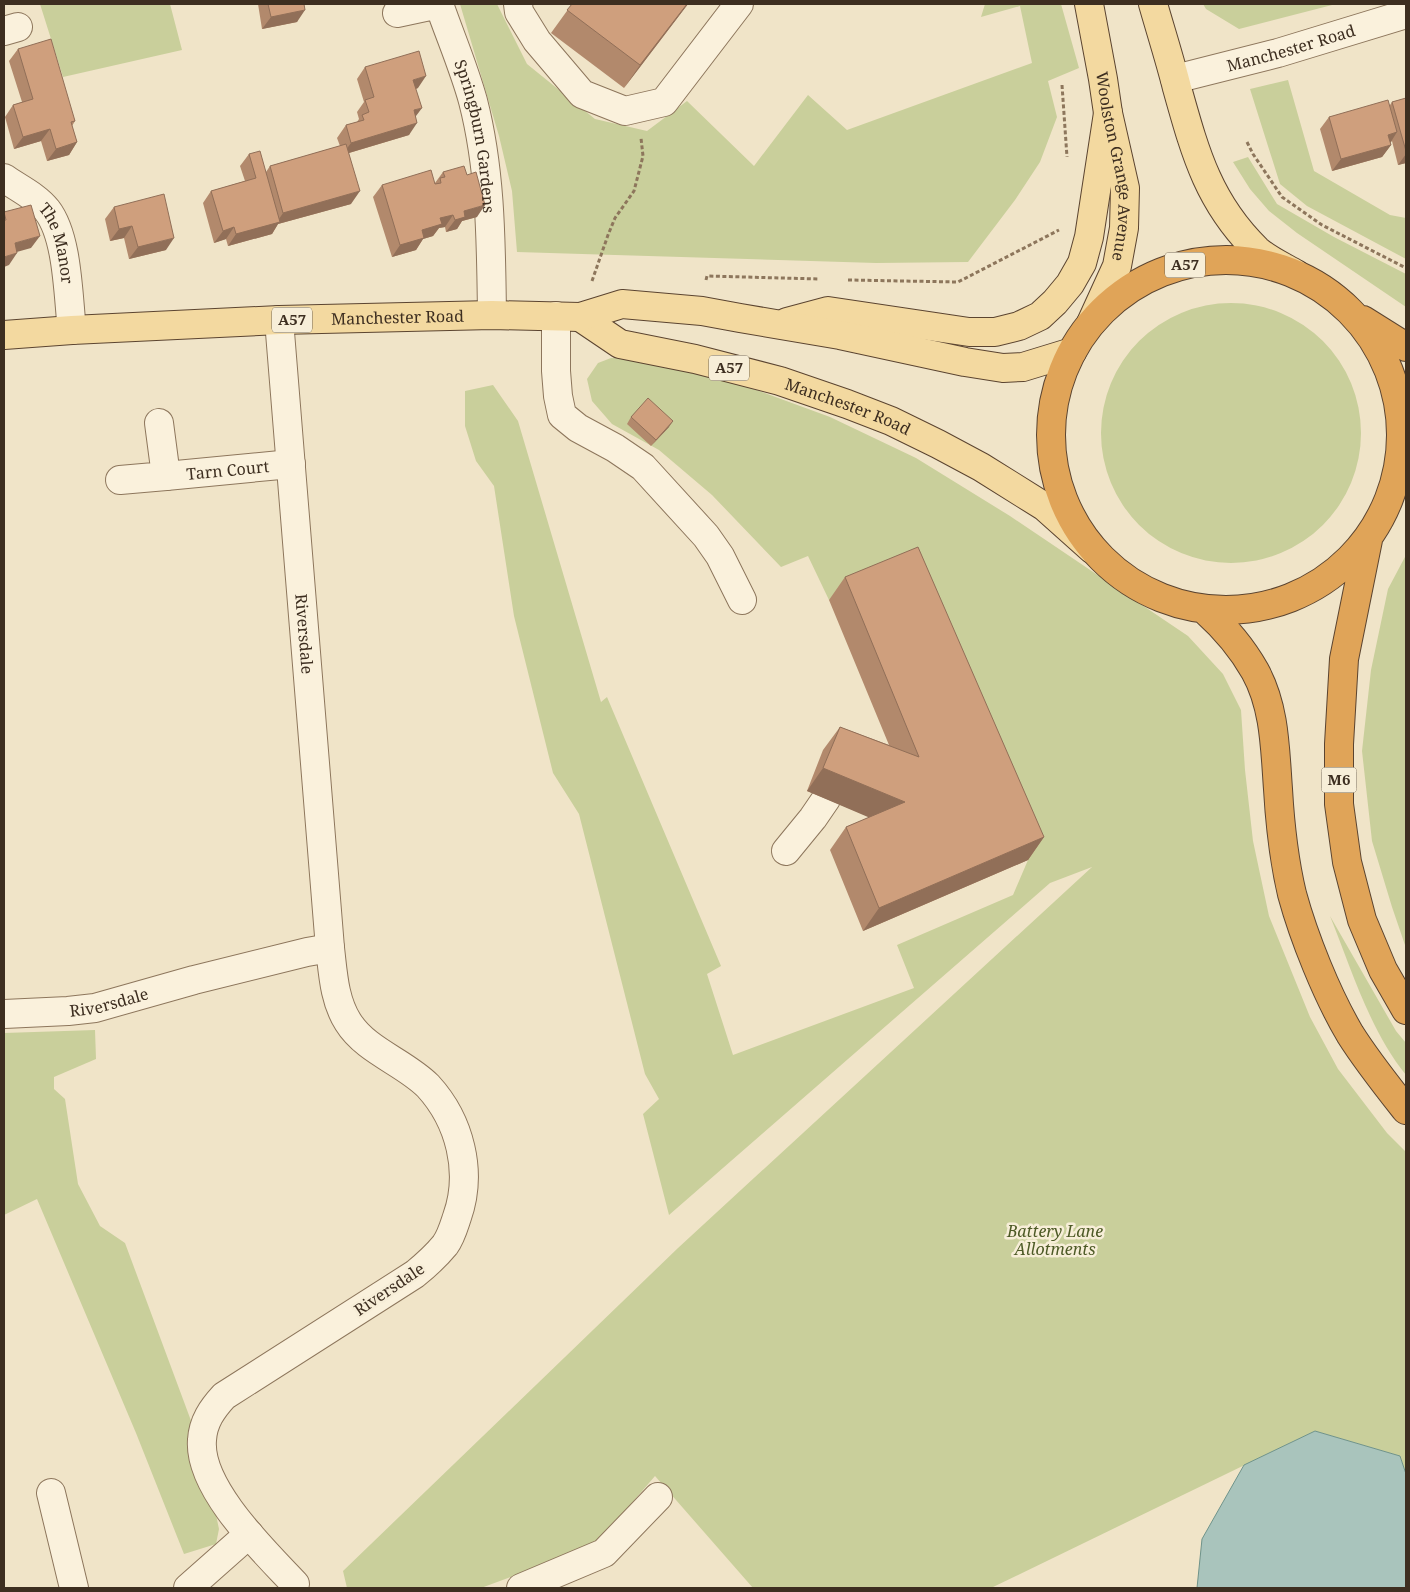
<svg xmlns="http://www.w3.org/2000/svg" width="1410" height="1592" viewBox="0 0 1410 1592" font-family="'Noto Serif',serif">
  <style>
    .green { fill: #c9cf9b }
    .water { fill: #a9c4bc; stroke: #6f938a }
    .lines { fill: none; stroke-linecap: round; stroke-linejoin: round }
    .minor-casing { stroke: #8d765c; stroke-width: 30 }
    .major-casing { stroke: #5b4430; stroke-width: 30 }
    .highway-casing { stroke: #5b4430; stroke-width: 30 }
    .path { stroke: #8d765c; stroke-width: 3; stroke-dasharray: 4 2.5; stroke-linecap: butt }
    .minor { stroke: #faf1dc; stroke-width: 28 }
    .major { stroke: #f3d9a0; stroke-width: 28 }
    .highway { stroke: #e0a458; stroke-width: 28 }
    .wall { fill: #b2896c }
    .shaded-wall { fill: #916f58 }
    .building { fill: #cf9f7d; stroke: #916f58 }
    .labels { text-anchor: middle; stroke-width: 5; stroke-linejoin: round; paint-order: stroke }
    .shield { fill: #f7eed8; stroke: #756857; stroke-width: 1 }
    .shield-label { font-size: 15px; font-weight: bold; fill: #3d2e20 }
    .street-label { font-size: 16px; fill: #3d2e20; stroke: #f7eed8 }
    .park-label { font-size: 16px; font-style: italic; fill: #4d5a26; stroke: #f7eed8 }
  </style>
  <rect width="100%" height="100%" fill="#f0e4c8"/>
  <path class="green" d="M40,4h130l12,46 -119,27z
    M460,4h37l30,60 68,55 52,12 40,-30 67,65 54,-71 39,35 185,-67 -12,-57 -39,11 4,-13h76l18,64 -31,13 9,36 -17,45 -25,38 -47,62 -92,1 -359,-11 -5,-61 -13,-55z
    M1203,4h133l-97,25 -33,-20z
    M1288,80l26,91 76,44 16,3v41l-99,-53 -27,-22 -30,-95z
    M1248,157l29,47 57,33 72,37v33l-109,-74 -28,-22 -19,-22 -17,-27z
    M1101 433a130 130 0 1 1 260 0a130 130 0 1 1-260 0Z
    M611,358l29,1 92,22 98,36 86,41 94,58 178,120 35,38 18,36 4,60 8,71 16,75 41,101 28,52 49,64 19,19v322l-6,-18 -85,-25 -324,157h-238l-98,-112 -60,70 -114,42h-134l-4,-17 335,-323 414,-381 -42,16 -381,332 -26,-101 16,-15 -14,-25 -66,-260 -26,-41 -39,-157 -20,-130 -18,-25 -11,-35v-35l28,-6 25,36 83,281 6,-5 114,269 -14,8 26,81 181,-67 -17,-43 116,-50 15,-35 -127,-289 -72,29 -21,-44 -27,11 -69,-72 -53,-45 -47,-26 -20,-23 -5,-22 11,-16z
    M1406,555v393l-14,-41 -20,-66 -10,-90 9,-81 17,-81z
    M1330,916l66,115 10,12v32c-36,-44 -55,-107 -76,-159z
    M95,1030l1,29 -42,18v12l11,10 13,85 22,42 25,17 78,210 16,76 -3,15 -32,10 -48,-121 -99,-234 -33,16v-182z"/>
  <path class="water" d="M1315,1431l85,25 6,18v114h-209l5,-49 42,-74z"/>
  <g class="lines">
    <g class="minor-casing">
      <g id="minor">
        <path d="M518,4l1,8 18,29 45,53 43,17 39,-9 75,-98"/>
        <path id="s1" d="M397,13l42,-9c11,32 25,64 34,97 18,70 18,142 19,214"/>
        <path d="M4,31l14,-4"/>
        <path id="s2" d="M1175,79l103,-26 128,-39"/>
        <path id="s3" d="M4,178c14,10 32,18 43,32 21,27 21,86 25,120"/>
        <path d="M556,316v55l2,25 4,19 16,13 37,20 28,19 63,69 14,20 22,44"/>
        <path id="s4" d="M279,320l51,628c3,25 4,52 18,74 18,29 56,40 80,64 32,35 45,86 29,131 -3,9 -6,20 -12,28 -9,11 -19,20 -30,29l-191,122c-12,13 -21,26 -22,44 -4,48 62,111 93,144"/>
        <path id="s5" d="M166,476l125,-12"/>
        <path d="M120,480l46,-4 -7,-53"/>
        <path d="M786,851l27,-33 13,-19"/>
        <path id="s6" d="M4,1014l64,-3 27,-3 99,-28 113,-28 23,-4"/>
        <path d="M51,1493l23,95"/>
        <path d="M188,1588l61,-54"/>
        <path d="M521,1588l83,-35 54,-56"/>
      </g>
    </g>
    <g class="major-casing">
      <g id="major">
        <path id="s7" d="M1089,4l14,75 5,34 17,75 -1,40 -7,38 -26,57"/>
        <path d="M1153,4c8,28 17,56 24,84 18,64 31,114 80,162 11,10 27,17 39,24"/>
        <path id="s8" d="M580,317l40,27 75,15 85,22 67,23 44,17 47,23 43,23 64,40 47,42"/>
        <path d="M787,322l41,-11 141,21h26l24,-6 21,-10 15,-14 15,-18 12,-21 7,-26 19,-124"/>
        <path id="s9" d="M4,335l68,-5 207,-10 213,-5 88,2 42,-13 80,7 38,7 100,17 125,27 38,6 20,-1 49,-15"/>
      </g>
    </g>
    <g class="highway-casing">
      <path id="highway" d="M1051 435a175 175 0 1 1 350 0a175 175 0 1 1-350 0Z
        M1363,320l43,27
        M1368,540l-24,119 -5,85v60l8,58 15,58 21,50 23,40
        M1205,610c20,18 37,38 50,61 20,36 20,78 23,118 2,35 6,71 14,105 12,44 35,101 58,140 17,27 37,52 56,76"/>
    </g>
    <path class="path" d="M1062,85l5,72
      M1247,142l6,12 29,43 40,28 84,43
      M706,280l1,-4 112,3
      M848,280l110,2 101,-52
      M592,281l16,-46 7,-17 19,-27 9,-35 -2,-18"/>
    <use href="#minor" class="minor"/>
    <use href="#major" class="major"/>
    <use href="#highway" class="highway"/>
  </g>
  <path class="wall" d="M258,4h46l-7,18 -35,7z
    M572,4h116l-64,84 -73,-55z
    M18,49l57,72 -3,5 5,16 -8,13 -22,6 -6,-20 -27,8 -9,-32 8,-12 9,-3 -13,-41z
    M365,67l53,21 -2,1v27l-7,19 -60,18 2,51 -73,20 -6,10 -44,12 -2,-7 -12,4 -11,-40 8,-12 34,-10 -5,-15 9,-12 17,18 4,-6 70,-20 -3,-8 9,-13 11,-3 2,-3 -2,-7 7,-10 -7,-23z
    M1406,98v65l-8,2 -6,-24 -2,2 1,2 -9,12 -50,14 -12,-42 9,-12 61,-12 2,-3z
    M443,172l34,45 -15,4 -5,8 -11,3 -1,-5 -6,1 -6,8 -10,3 -7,11 -24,7 -19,-60 9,-12 53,-2z
    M114,207l52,43 -37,9 -5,-21 -14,3 -5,-22z
    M631,417l38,10 -18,19 -24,-22z
    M845,577l199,260 -16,23 -165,71 -33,-81 16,-23 24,-10 -63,-26 16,-41 17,-23 49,18 -60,-145z"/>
  <path class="shaded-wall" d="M687,4h1l-64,84 16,-23z
    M305,10l-8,12 -35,7 9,-12z
    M426,76l-8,12 -13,4 8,-12z
    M422,108l-9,12 1,-10z
    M417,123l-8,12 -67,20 9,-12z
    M50,129l-9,12 -27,8 9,-12z
    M1397,132l-8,13 -1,-10z
    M77,142l-8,13 -22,6 9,-12z
    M1391,145l-9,12 -50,14 9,-12z
    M1406,154v9l-8,2z
    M360,191l-9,13 -73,20 -6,10 -44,12 8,-12 41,-12 6,-9z
    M485,205l-8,12 -15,4 -5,8 -11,3 9,-12 9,-9z
    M453,215l-8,12 -6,1 -6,8 -10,3 -7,11 -24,7 8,-12 22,-15 18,-12z
    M132,226l-8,12 -14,3 9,-12z
    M234,227l-8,12 -12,4 9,-12z
    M40,236l-9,12 -25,7 9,-12z
    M174,238l-8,12 -37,9 9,-12z
    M17,253l-8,12 -5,2v-10z
    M673,421l-4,6 -18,19 5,-6z
    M823,768l82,34 -16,24 -82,-35z
    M1044,837l-16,23 -165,71 16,-23z"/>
  <path class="building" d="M268,4h36l1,6 -34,7z
    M572,4h115l-47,61 -73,-55z
    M51,39l24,82 -4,1 6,20 -21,7 -6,-20 -27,8 -10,-32 20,-6 -15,-50z
    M419,51l7,25 -13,4 9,28 -8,2 3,13 -66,20 -5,-18 18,-5 -2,-5 7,-3 -4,-12 9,-3 -9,-30z
    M1406,98v53l-14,-49z
    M1388,100l9,32 -9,3 3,10 -50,14 -12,-42z
    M346,144l14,47 -77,22 -13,-47z
    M260,151l20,71 -44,12 -2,-7 -11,4 -12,-40 45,-13 -7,-24z
    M464,166l3,9 9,-3 9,33 -21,6 1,6 -10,3 -2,-5 -13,3 2,6 -20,6 2,8 -24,7 -18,-60 49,-15 4,14 6,-1 -1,-5 5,-1 -2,-5z
    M164,194l10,44 -36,9 -6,-21 -13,3 -5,-22z
    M31,205l9,31 -25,7 2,10 -13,4v-37h2l-2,-8z
    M648,398l25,23 -17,19 -25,-23z
    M918,547l126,290 -165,71 -33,-81 59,-25 -82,-34 17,-41 79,30 -74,-180z"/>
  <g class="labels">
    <g class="shield">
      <rect x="1165" y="252.5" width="40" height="25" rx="4"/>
      <rect x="272" y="307.5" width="40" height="25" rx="4"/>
      <rect x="709" y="355.5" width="40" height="25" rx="4"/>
      <rect x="1321.5" y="767.5" width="35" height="25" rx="4"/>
    </g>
    <g class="shield-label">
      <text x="1185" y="270">A57</text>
      <text x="292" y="325">A57</text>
      <text x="729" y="373">A57</text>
      <text x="1339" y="785">M6</text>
    </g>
    <g class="street-label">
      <text dy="6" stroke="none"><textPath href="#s2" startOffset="120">Manchester Road</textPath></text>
      <text dy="6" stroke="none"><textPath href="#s1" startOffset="181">Springburn Gardens</textPath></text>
      <text dy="6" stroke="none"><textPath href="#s7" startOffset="165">Woolston Grange Avenue</textPath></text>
      <text dy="6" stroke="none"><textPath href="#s3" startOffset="89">The Manor</textPath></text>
      <text dy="6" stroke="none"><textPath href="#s9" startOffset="394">Manchester Road</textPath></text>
      <text dy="6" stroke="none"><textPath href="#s8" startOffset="285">Manchester Road</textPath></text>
      <text dy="6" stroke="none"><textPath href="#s5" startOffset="62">Tarn Court</textPath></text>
      <text dy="6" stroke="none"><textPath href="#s4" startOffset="315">Riversdale</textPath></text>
      <text dy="6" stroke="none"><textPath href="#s6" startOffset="106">Riversdale</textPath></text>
      <text transform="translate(389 1289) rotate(-34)" y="6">Riversdale</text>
    </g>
    <g class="park-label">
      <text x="1055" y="1237">Battery Lane<tspan x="1055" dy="18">Allotments</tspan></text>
    </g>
  </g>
  <rect width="1410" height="1592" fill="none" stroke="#3d2e20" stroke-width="10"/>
</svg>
